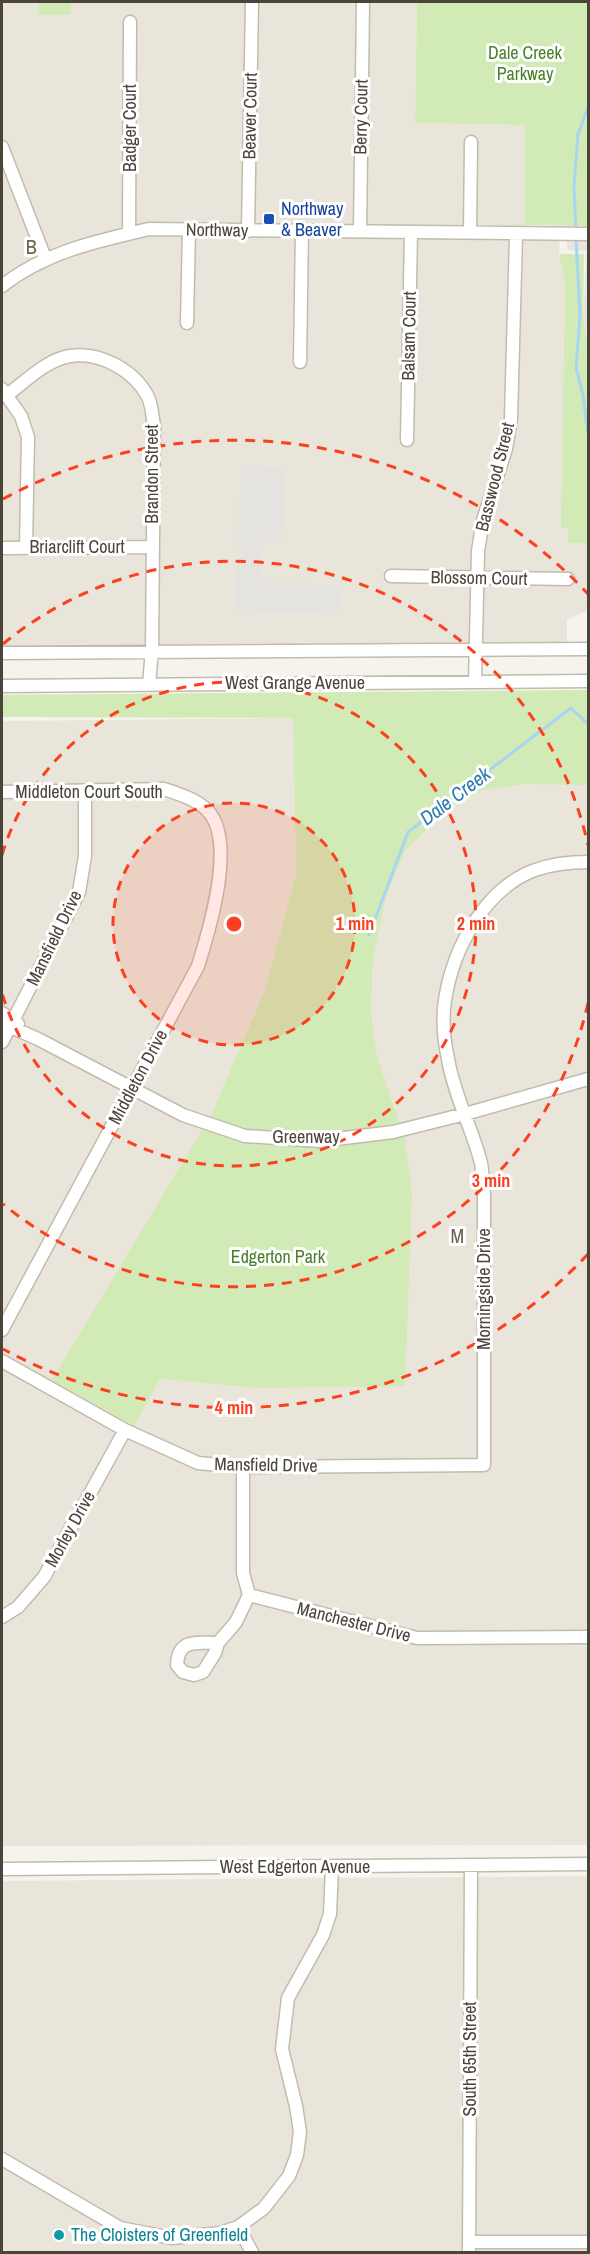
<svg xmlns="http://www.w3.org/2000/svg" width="590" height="2254" viewBox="0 0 590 2254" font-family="'Archivo Narrow',sans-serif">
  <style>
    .residential { fill: #eae5da }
    .green { fill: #d2eab5 }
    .parking { fill: #e5e3e0 }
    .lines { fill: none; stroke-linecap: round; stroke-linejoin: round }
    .stream { stroke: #a9d4f2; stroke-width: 3 }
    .minor-casing { stroke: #c2bbae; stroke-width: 15 }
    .minor { stroke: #fff; stroke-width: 12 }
    .ring { fill: none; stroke: #fc3f1d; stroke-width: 3; stroke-dasharray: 10 8 }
    .transit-dot { fill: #1a4fb4; stroke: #fff; stroke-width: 2 }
    .culture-dot { fill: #0f9aa8; stroke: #fff; stroke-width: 2 }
    .labels { text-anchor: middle; stroke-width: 6; stroke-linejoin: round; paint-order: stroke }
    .park-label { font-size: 18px; fill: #4a7f2a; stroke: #fff }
    .street-label { font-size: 18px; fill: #4b4439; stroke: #fff }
    .transit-label { font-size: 18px; fill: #164399; stroke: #fff; text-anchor: start }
    .culture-label { font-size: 18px; fill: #0d838f; stroke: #fff; text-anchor: start }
    .neighbourhood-label { font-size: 20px; letter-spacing: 1.5px; fill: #6e6250; stroke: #fff }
    .water-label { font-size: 20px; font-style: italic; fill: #2e7ab2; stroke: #fff }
    .centre { fill: #fc3f1d; stroke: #fff; stroke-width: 3 }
    .ring-label { font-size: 18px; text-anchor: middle; font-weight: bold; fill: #fc3f1d; stroke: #fff; stroke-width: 6; stroke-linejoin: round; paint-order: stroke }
  </style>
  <rect width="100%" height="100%" fill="#f6f3ec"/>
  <path class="residential" d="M2,2h37v13h32v-13h346l-2,121 110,2v100l-9,9 44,1 -1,19 6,30 -3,244 6,-1v16h20v67l-21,10v29l-565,4z
    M588,234v117l-5,-37 4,-63 -20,-1v-15z
    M293,718l3,157 -32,117 -53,123 -158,265 80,45 27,-46 95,9 150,-248 -28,-84 -6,-45 2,-51 13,-63 18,-45 46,-45 32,-17 44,-6h62v1061l-586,1v-1125z
    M588,1876v376h-586v-371z"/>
  <path class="green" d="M39,2h32v13h-33z
    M417,2h171v224l-63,-1v-100l-110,-2z
    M559,254h25l-1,60 5,37v192h-20v-15h-7l4,-244z
    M588,690v95l-62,-1 -43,6 -33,17 -46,45 -18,45 -13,63 -2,51 6,45 28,84 7,53 -7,193 -150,2 -95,-9 -26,47 -82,-46 159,-265 53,-123 32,-117 -3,-157 -291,-1v-22z"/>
  <path class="parking" d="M241,466l44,2 -3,75 -20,-1 -2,39 82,4 -2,29 -105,-4z"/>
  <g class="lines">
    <path class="stream" d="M576,231l-2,-45 4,-52 10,-26
      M576,238l4,78 -4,52 7,27 5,38
      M369,935l39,-103 163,-124 17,16"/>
    <g class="minor-casing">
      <path id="minor" d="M2,147l43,111
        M248,231l4,-229
        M360,231l3,-228
        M470,233l1,-91
        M129,234l1,-212
        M2,286c43,-34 95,-45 147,-57l439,5
        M187,323l2,-94
        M300,362l2,-132
        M2,389l19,27 7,21 -2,110
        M7,395c19,-14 39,-35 63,-39 30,-5 65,15 78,41 4,8 4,19 6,28l-2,226 -3,33
        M407,440l4,-208
        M2,548l150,-1
        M391,576l177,3
        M2,653l586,-4
        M475,682l3,-131 5,-31 23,-71 5,-30 5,-184
        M2,686l586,-5
        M2,792l162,-3c15,5 31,10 42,20 32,29 3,122 -8,157l-196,364
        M2,1013l16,11
        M2,1023l36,16 145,76 62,21 75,5 73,-9 72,-18 123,-35
        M2,1042l77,-150 6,-36v-65
        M2,1361l123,69 73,33 45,4 241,-2v-270c-1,-10 -1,-21 -3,-32 -9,-35 -27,-68 -33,-104 -4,-19 -6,-40 -3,-59 8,-51 39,-111 90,-130 17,-6 35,-8 53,-8
        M243,1467v106l6,22
        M249,1595l168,43 171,-1
        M2,1617l16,-10 26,-30 81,-147
        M218,1643c-21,0 -40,-5 -41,22l6,7 11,3 9,-3 12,-19 3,-10 18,-21 13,-27
        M2,1869l586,-5
        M2,2159l118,69 52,10 48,-5 18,-6 26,-19 25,-32 8,-21 3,-23 -4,-26 -14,-57 6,-51 35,-63 7,-21 2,-47
        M238,2227l14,25
        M469,2242h119
        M469,2252l2,-386"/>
    </g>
    <use href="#minor" class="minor"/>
  </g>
  <circle cx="234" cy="924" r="121" fill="#fc3f1d" fill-opacity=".12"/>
  <g class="ring">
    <circle cx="234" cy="924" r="121"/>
    <path d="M2 855A242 242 0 1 1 2 993"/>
    <path d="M588 1003A363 363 0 0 1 3 1204M3 644A363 363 0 0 1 588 845"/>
    <path d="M588 1254A484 484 0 0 1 3 1349M3 499A484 484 0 0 1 588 594"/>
  </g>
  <rect class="transit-dot" x="263" y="213" width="12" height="12" rx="3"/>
  <circle class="culture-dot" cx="59" cy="2235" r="6"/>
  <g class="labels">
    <g class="park-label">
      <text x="525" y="59">Dale Creek<tspan x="525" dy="21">Parkway</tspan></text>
      <text x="278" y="1263">Edgerton Park</text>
    </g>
    <g class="street-label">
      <text transform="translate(250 116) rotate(-89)" y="6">Beaver Court</text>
      <text transform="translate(361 117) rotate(-89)" y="6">Berry Court</text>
      <text transform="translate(130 128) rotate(-90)" y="6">Badger Court</text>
      <text transform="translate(217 230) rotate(1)" y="6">Northway</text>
      <text transform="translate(409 336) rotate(-89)" y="6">Balsam Court</text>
      <text transform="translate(152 474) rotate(-90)" y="6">Brandon Street</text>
      <text transform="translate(495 477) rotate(-76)" y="6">Basswood Street</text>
      <text x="77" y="553">Briarclift Court</text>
      <text transform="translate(479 578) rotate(1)" y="6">Blossom Court</text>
      <text x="295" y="689">West Grange Avenue</text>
      <text x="89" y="798">Middleton Court South</text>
      <text transform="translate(54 938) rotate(-64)" y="6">Mansfield Drive</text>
      <text transform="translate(138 1077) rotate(-62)" y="6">Middleton Drive</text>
      <text x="306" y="1143">Greenway</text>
      <text transform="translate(484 1289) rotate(-90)" y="6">Morningside Drive</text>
      <text transform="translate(266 1465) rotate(1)" y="6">Mansfield Drive</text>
      <text transform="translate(70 1529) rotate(-61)" y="6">Morley Drive</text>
      <text transform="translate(354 1622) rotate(14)" y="6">Manchester Drive</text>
      <text x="295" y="1873">West Edgerton Avenue</text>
      <text transform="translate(470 2059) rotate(-90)" y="6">South 65th Street</text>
    </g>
    <g class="transit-label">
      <text x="281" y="215">Northway<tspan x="281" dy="21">&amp; Beaver</tspan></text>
    </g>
    <g class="culture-label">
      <text x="71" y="2241">The Cloisters of Greenfield</text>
    </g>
    <g class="neighbourhood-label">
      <text x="32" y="254">B</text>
      <text x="458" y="1243">M</text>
    </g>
    <g class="water-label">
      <text transform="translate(455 796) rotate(-37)" y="7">Dale Creek</text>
    </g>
  </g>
  <circle cx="234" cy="924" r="9" class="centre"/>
  <g class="ring-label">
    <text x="355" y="930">1 min</text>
    <text x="476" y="930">2 min</text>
    <text x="491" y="1187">3 min</text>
    <text x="234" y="1414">4 min</text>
  </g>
  <rect width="590" height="2254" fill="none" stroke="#4b4439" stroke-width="6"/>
</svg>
